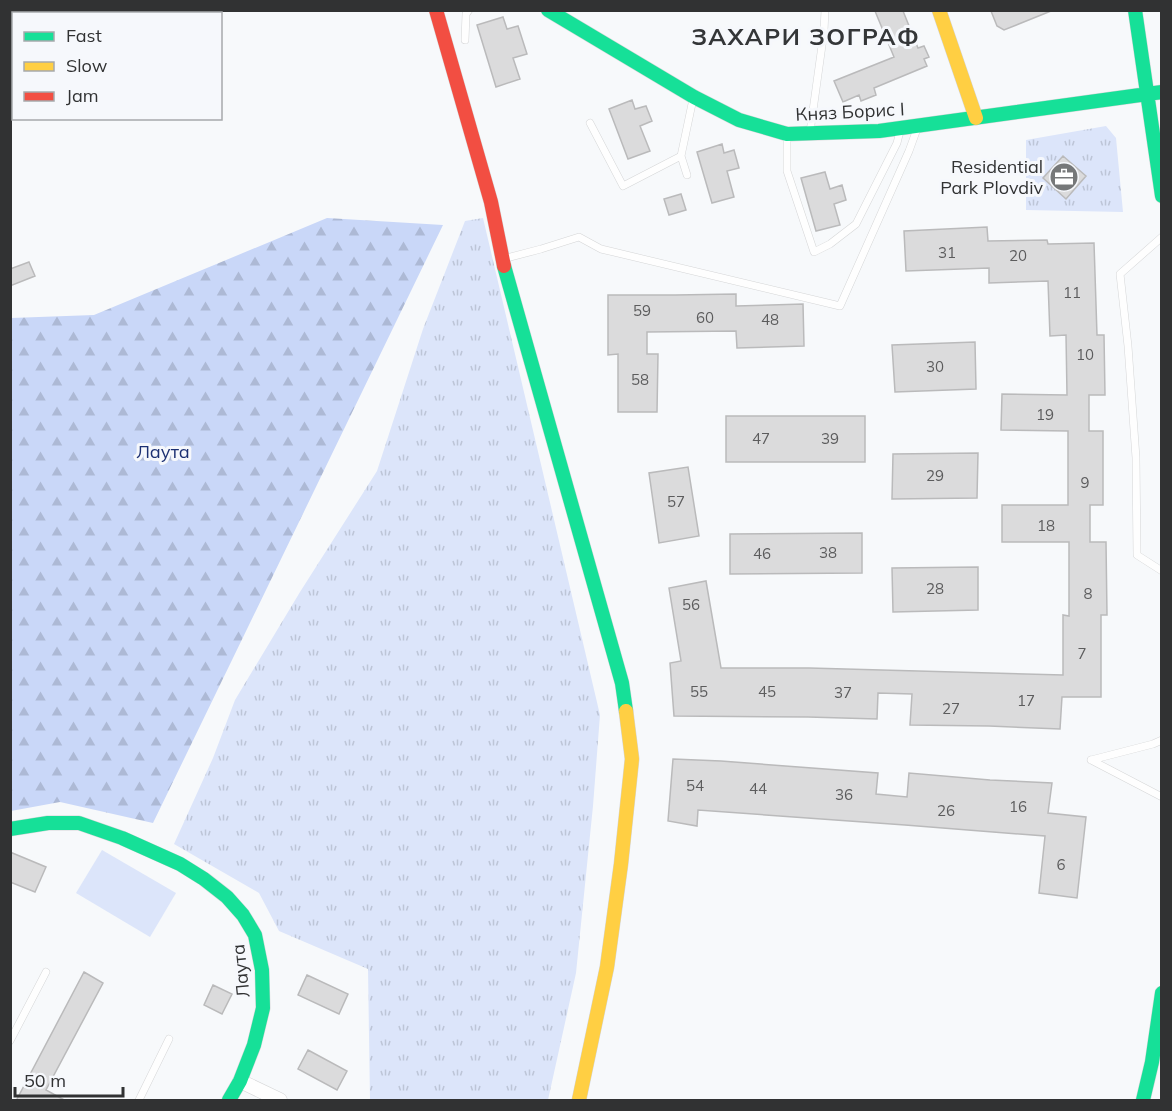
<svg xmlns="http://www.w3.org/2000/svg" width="1172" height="1111" viewBox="0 0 1172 1111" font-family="Mulish,sans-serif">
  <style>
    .grass { fill: url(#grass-tufts) }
    .forest { fill: url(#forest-firs) }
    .garden { fill: #dce5fa }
    .building { fill: #dbdbdc; stroke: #bababb; stroke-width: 1.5 }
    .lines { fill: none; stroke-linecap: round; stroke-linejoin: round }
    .lane-casing { stroke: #d5d6d7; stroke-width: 8 }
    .street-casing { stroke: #d5d6d7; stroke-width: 15 }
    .fast-casing { stroke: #d5d6d7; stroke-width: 15 }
    .slow-casing { stroke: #d5d6d7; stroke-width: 15 }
    .jam-casing { stroke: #d5d6d7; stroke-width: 15 }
    .lane { stroke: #fefefe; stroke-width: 7 }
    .street { stroke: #fefefe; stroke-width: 14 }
    .fast { stroke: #16e098; stroke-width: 14 }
    .slow { stroke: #ffcf43; stroke-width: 14 }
    .jam { stroke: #f24e42; stroke-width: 14 }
    .labels { text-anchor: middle; stroke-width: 6; stroke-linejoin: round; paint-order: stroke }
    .number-label { font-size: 15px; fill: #5c5c5d }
    .street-label { font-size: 18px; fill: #313233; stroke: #f6f8fc }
    .poi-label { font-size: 18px; fill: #313233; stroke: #f6f8fc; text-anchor: end }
    .park-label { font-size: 18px; fill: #1c3073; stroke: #f6f8fc }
    .district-label { font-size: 24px; font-weight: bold; letter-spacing: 1.5px; fill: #343638; stroke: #f6f8fc }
  </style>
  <defs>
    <pattern id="grass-tufts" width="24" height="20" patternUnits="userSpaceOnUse" patternTransform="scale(1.5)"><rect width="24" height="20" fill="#dce5fa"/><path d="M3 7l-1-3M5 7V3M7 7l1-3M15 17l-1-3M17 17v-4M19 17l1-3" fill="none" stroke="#bdc5d7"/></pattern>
    <pattern id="forest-firs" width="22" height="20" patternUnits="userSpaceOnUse" patternTransform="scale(1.5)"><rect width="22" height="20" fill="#c9d7f8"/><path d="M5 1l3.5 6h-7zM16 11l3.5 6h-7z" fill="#adb9d5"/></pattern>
  </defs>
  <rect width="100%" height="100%" fill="#f7f9fb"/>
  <path class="grass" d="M1106,126l10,12 7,74 -97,-2v-70z
    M483,218l117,497 -7,91 -17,167 -28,127h-178l-2,-131 -89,-38 -20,-38 -85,-49 39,-86 22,-58 65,-108 77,-121 46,-142 42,-108z"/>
  <path class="forest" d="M327,218l116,7 -290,598 -93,-21 -49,9v-493l83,-3z"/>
  <path class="garden" d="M102,850l74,43 -26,44 -74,-44z"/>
  <path class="building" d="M875,11h28l15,37 6,-2 5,11 -5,2 3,7 -53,22 2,7 -15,6 -2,-6 -16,7 -9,-21 60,-24z
    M991,11h60l-47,19 -7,-4z
    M503,17l4,12 11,-3 9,28 -14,4 7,21 -24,8 -19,-62z
    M632,100l3,9 11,-3 6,15 -12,5 10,25 -22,8 -19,-50z
    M722,144l2,9 10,-3 5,18 -12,3 7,26 -22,6 -15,-51z
    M1063,156l23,20 -20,23 -23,-21z
    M825,172l5,17 12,-4 4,15 -12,4 6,21 -24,6 -15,-53z
    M681,194l5,16 -17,5 -5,-16z
    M987,227l1,14 59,-1 1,4 46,-1 3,92h7l1,60h-16v36h14v74h-13v37h16l1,73h-6v82h-39l-2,32 -71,-3 -79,-1 2,-31 -34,-1 -1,26 -69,-2 -134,-1 -4,-53 11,-2 -12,-73 37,-7 15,87h88l254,7v-60l6,1v-74h-67v-37h66v-74l-67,-1 1,-36 65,1 -1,-60 -16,1 -2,-55 -59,2v-15l-83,3 -2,-40z
    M29,262l6,14 -25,10v-17z
    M736,294v12l67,-2 1,42 -67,2 -1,-17 -89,1v22h11l-1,58h-39v-58l-10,1v-60h67z
    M975,342l1,47 -81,3 -3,-47z
    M726,416h139v46h-139z
    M978,453l-1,45 -85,1 1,-45z
    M688,467l11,69 -40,7 -10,-70z
    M862,533v40l-132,1v-40z
    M978,567v43l-85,2 -1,-44z
    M673,759l48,2 157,12 -2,21 31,3 2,-24 81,7 62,3 -4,30 38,4 -9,81 -38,-5 6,-57 -140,-11 -207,-15 -1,16 -29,-5z
    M10,852l36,15 -11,25 -25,-10z
    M84,972l19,11 -57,107 20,11h-50z
    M307,975l41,19 -9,20 -41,-19z
    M213,985l19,9 -10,20 -18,-9z
    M308,1050l39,21 -10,19 -39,-21z"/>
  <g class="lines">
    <g class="lane-casing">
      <path id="lane" d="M465,40l1,-26 3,-4
        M590,123l33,63 58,-30 12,-57
        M810,132l14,-101 1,-21
        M787,136v35l27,81 16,-8 26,-20 41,-81 3,-12
        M681,156l6,19
        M1162,237l-42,37 8,72 8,112 1,97 25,16
        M503,259l38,-10 38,-12 22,12 239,57 69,-155 8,-22
        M1091,760l71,37
        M1091,760l62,-16 9,-4
        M10,1041l36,-69
        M139,1100l30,-61"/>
    </g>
    <g class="street-casing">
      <path id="street" d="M240,1081l40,19"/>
    </g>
    <g class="fast-casing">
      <path id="fast" d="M548,10l146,87 45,23 48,14 92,-3 283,-39
        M1135,10l27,186
        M504,266l118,417 4,28
        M10,829l38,-6h31l43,15 58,26 24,15 23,18 16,18 12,20 7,35 1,38 -9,37 -14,36 -11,19
        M1143,1100l9,-38 10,-69"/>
    </g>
    <g class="slow-casing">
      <path id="slow" d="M939,10l37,108
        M579,1100l28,-133 14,-103 11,-105 -6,-48"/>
    </g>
    <g class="jam-casing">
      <path id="jam" d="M436,10l55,192 13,64"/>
    </g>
    <use href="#lane" class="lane"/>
    <use href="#street" class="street"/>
    <use href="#fast" class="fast"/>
    <use href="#slow" class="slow"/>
    <use href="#jam" class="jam"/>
  </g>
  <defs>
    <g id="office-disc" transform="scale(1.5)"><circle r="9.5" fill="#767879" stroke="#f6f8fc"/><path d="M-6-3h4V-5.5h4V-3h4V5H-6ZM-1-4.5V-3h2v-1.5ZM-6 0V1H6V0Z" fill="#fff"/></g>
  </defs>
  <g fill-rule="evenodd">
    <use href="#office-disc" x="1064" y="177"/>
  </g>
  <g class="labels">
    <g class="number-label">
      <text x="947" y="258">31</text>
      <text x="1018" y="261">20</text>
      <text x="1072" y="298">11</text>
      <text x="642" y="316">59</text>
      <text x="705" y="323">60</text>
      <text x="770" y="325">48</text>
      <text x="1085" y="360">10</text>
      <text x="935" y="372">30</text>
      <text x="640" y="385">58</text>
      <text x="1045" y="420">19</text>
      <text x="761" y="444">47</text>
      <text x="830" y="444">39</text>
      <text x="935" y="481">29</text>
      <text x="1085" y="488">9</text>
      <text x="676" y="507">57</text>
      <text x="1046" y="531">18</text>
      <text x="828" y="558">38</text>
      <text x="762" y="559">46</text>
      <text x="935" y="594">28</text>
      <text x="1088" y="599">8</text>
      <text x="691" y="610">56</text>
      <text x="1082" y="659">7</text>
      <text x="699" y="697">55</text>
      <text x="767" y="697">45</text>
      <text x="843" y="698">37</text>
      <text x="1026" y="706">17</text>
      <text x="951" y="714">27</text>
      <text x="695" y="791">54</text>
      <text x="758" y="794">44</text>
      <text x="844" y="800">36</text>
      <text x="1018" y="812">16</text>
      <text x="946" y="816">26</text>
      <text x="1061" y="870">6</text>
    </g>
    <g class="street-label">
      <text transform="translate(850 112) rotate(-3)" y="6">Княз Борис I</text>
      <text transform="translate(241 971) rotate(-96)" y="6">Лаута</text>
    </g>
    <g class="poi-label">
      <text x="1043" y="173">Residential<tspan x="1043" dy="21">Park Plovdiv</tspan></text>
    </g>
    <g class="park-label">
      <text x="163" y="458">Лаута</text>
    </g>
    <g class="district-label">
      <text x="806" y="45">ЗАХАРИ ЗОГРАФ</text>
    </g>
  </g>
  <rect width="1172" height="1111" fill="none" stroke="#313233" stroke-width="24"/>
  <rect x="12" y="12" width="210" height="108" fill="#f6f8fc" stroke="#a7a9ac" stroke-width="1.5"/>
  <rect x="24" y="32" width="30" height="9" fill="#16e098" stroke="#a7a9ac" stroke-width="1.5"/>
  <text x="66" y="42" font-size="18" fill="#313233">Fast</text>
  <rect x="24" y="62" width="30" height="9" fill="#ffcf43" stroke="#a7a9ac" stroke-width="1.5"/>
  <text x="66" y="72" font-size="18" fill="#313233">Slow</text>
  <rect x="24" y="92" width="30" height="9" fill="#f24e42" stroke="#a7a9ac" stroke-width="1.5"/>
  <text x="66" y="102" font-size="18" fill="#313233">Jam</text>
  <path d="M15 1087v9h108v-9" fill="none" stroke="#313233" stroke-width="3"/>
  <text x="24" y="1087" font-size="18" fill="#313233" stroke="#f6f8fc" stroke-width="4.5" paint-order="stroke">50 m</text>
</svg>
